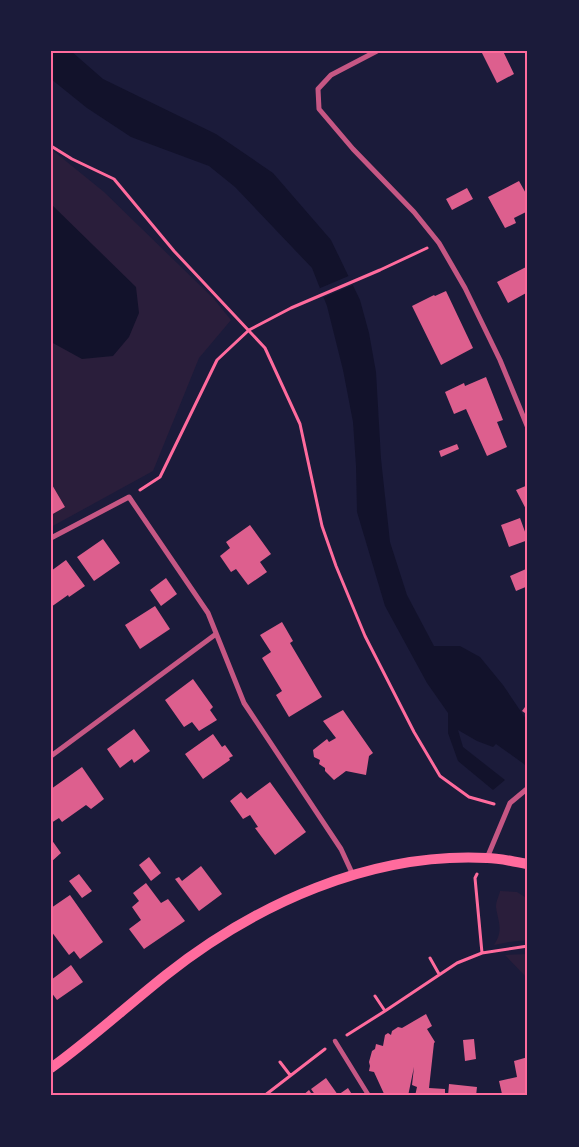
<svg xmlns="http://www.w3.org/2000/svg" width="579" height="1147" viewBox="0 0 579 1147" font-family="Mulish,sans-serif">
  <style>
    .green { fill: #2a1e3b }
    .water { fill: #12122b }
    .pier { fill: #1b1b3a }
    .building { fill: #dd5f8e }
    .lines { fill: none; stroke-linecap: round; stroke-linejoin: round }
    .path { stroke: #ff6b9d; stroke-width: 3 }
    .pedestrian { stroke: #c65784; stroke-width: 4.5 }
    .minor { stroke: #c65784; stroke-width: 5 }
    .secondary { stroke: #ff6b9d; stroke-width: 10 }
    .neatline { fill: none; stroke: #ff6b9d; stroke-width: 2 }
  </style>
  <rect width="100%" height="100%" fill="#1b1b3a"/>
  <path class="green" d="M51,149l53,43 109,106 18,22 -32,38 -46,113 -102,56z
    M500,891l17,1 11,7v41l-19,2 -15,3c10,-15 4,-23 2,-38 0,-6 3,-11 4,-16z
    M528,954v25l-23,-24z"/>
  <path class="water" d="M51,51h20l32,28 113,55 57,39 58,67 29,60 9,33 7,39 5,87 9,83 17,53 27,51h26l20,11 23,28 25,37v47l-4,-5 -28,-20 -3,3 -16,-6 -19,-11 5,17 42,33 -12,10 -35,-29 -10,-28v-20l-21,-30 -42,-77 -28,-94 -1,-46 -3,-44 -10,-52 -16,-64 -15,-38 -77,-81 -26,-21 -78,-29 -44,-29 -36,-29z
    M51,204l85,83 3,26 -10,24 -16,19 -31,3 -31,-17z"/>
  <path class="pier" d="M351,275l4,9 -33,14 -4,-9z"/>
  <path class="building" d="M481,51h22l11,23 -17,9z
    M519,181l9,16v14l-14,7 2,5 -11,5 -17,-31z
    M467,188l6,11 -21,11 -6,-11z
    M528,266v26l-20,11 -11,-21z
    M446,291l27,57 -32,17 -29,-59 22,-11 1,1z
    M486,377l17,43 -6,2 10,25 -20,9 -21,-47 -12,5 -9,-22 19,-9 1,3z
    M457,444l2,5 -18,8 -2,-6z
    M51,483l14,24 -14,8z
    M528,485v28l-12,-23z
    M520,518l8,22 -19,7 -8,-22z
    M250,525l21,29 -11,8 7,10 -19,13 -12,-16 -5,3 -11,-16 10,-8 -4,-6z
    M103,539l17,24 -26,18 -17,-24z
    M66,560l19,26 -16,11 -1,-2 -17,12v-36z
    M526,569l2,2v15l-12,5 -6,-15z
    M166,578l11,16 -16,12 -11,-16z
    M155,606l15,23 -30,20 -15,-24z
    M282,622l11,19 -3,2 32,54 -33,20 -13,-22 6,-4 -20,-33 9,-6 -11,-17z
    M193,679l20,28 -3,3 7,10 -18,11 -7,-9 -8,5 -19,-27z
    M528,703v12l-6,-4z
    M343,710l30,43 -4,3 -3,19 -20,-4 -12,9 -9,-9v-3l-6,-4 1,-4 -6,-3 -1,-7 14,-11 2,3 7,-4 -13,-17z
    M134,729l16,22 -16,12 -2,-4 -12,9 -13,-19z
    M213,734l9,13 3,-2 8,11 -4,2 1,2 -27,19 -18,-25z
    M82,767l22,32 -13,10 -5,-4 -24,17 -3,-4 -8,5v-34z
    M270,782l36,50 -31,23 -20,-27 3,-1 -8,-12 -7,4 -13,-18 11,-9 6,7z
    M51,839l10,14 -10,9z
    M149,857l12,16 -10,8 -12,-16z
    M201,866l21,28 -23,17 -24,-32 4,-2 3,4z
    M79,874l13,17 -10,7 -13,-17z
    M146,883l15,20 7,-4 17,22 -41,28 -15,-20 12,-9 -9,-13 7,-6 -6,-8z
    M70,895l33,47 -23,17 -6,-8 -5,4 -18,-24v-23z
    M71,965l12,17 -26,18 -6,-8v-12z
    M426,1014l6,12 -5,3 8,13 -1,1 -5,45 16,1v7h-30l2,-9 -5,-2 2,-18 -6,29h-23l-11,-24 -5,-1 1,-5 -1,-4 3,-11 3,-2 1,-5 7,2 2,-11 3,-2 3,2 1,-4 6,-4 4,1z
    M474,1039l2,20 -11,2 -2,-21z
    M528,1057v39h-32l6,-2 -3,-13 18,-4 -3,-16z
    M326,1078l12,17 10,-7 5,8h-37l-5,-7z
    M449,1084l28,3 -1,9h-28z
    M309,1090l4,6h-11z"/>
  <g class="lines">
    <path class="path" d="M51,146l21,13 42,20 60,72 91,97 35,76 22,102 14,40 29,70 49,96 26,44 29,21 25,7
      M140,490l20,-13 57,-117 32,-30 42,-22 89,-38 47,-22
      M477,874l-2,4 7,75
      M430,958l9,16
      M375,996l10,15
      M347,1035l38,-24 72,-48 25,-10 46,-7
      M280,1062l10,13
      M264,1096l61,-47"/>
    <path class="pedestrian" d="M335,1041l34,55"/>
    <path class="minor" d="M377,51l-46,24 -13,14 1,20 34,40 61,63 25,31 26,45 35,72 28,68
      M51,538l78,-41 79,116 36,90 97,146 12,26
      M51,756l165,-122
      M487,858l23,-55 18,-15"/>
    <path class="secondary" d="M51,1068c40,-29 76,-62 115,-93 90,-71 204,-123 321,-117 13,0 27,4 41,6"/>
  </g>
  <rect width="579" height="1147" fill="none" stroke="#1b1b3a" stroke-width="105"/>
  <rect x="52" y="52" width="474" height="1042" class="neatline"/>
</svg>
